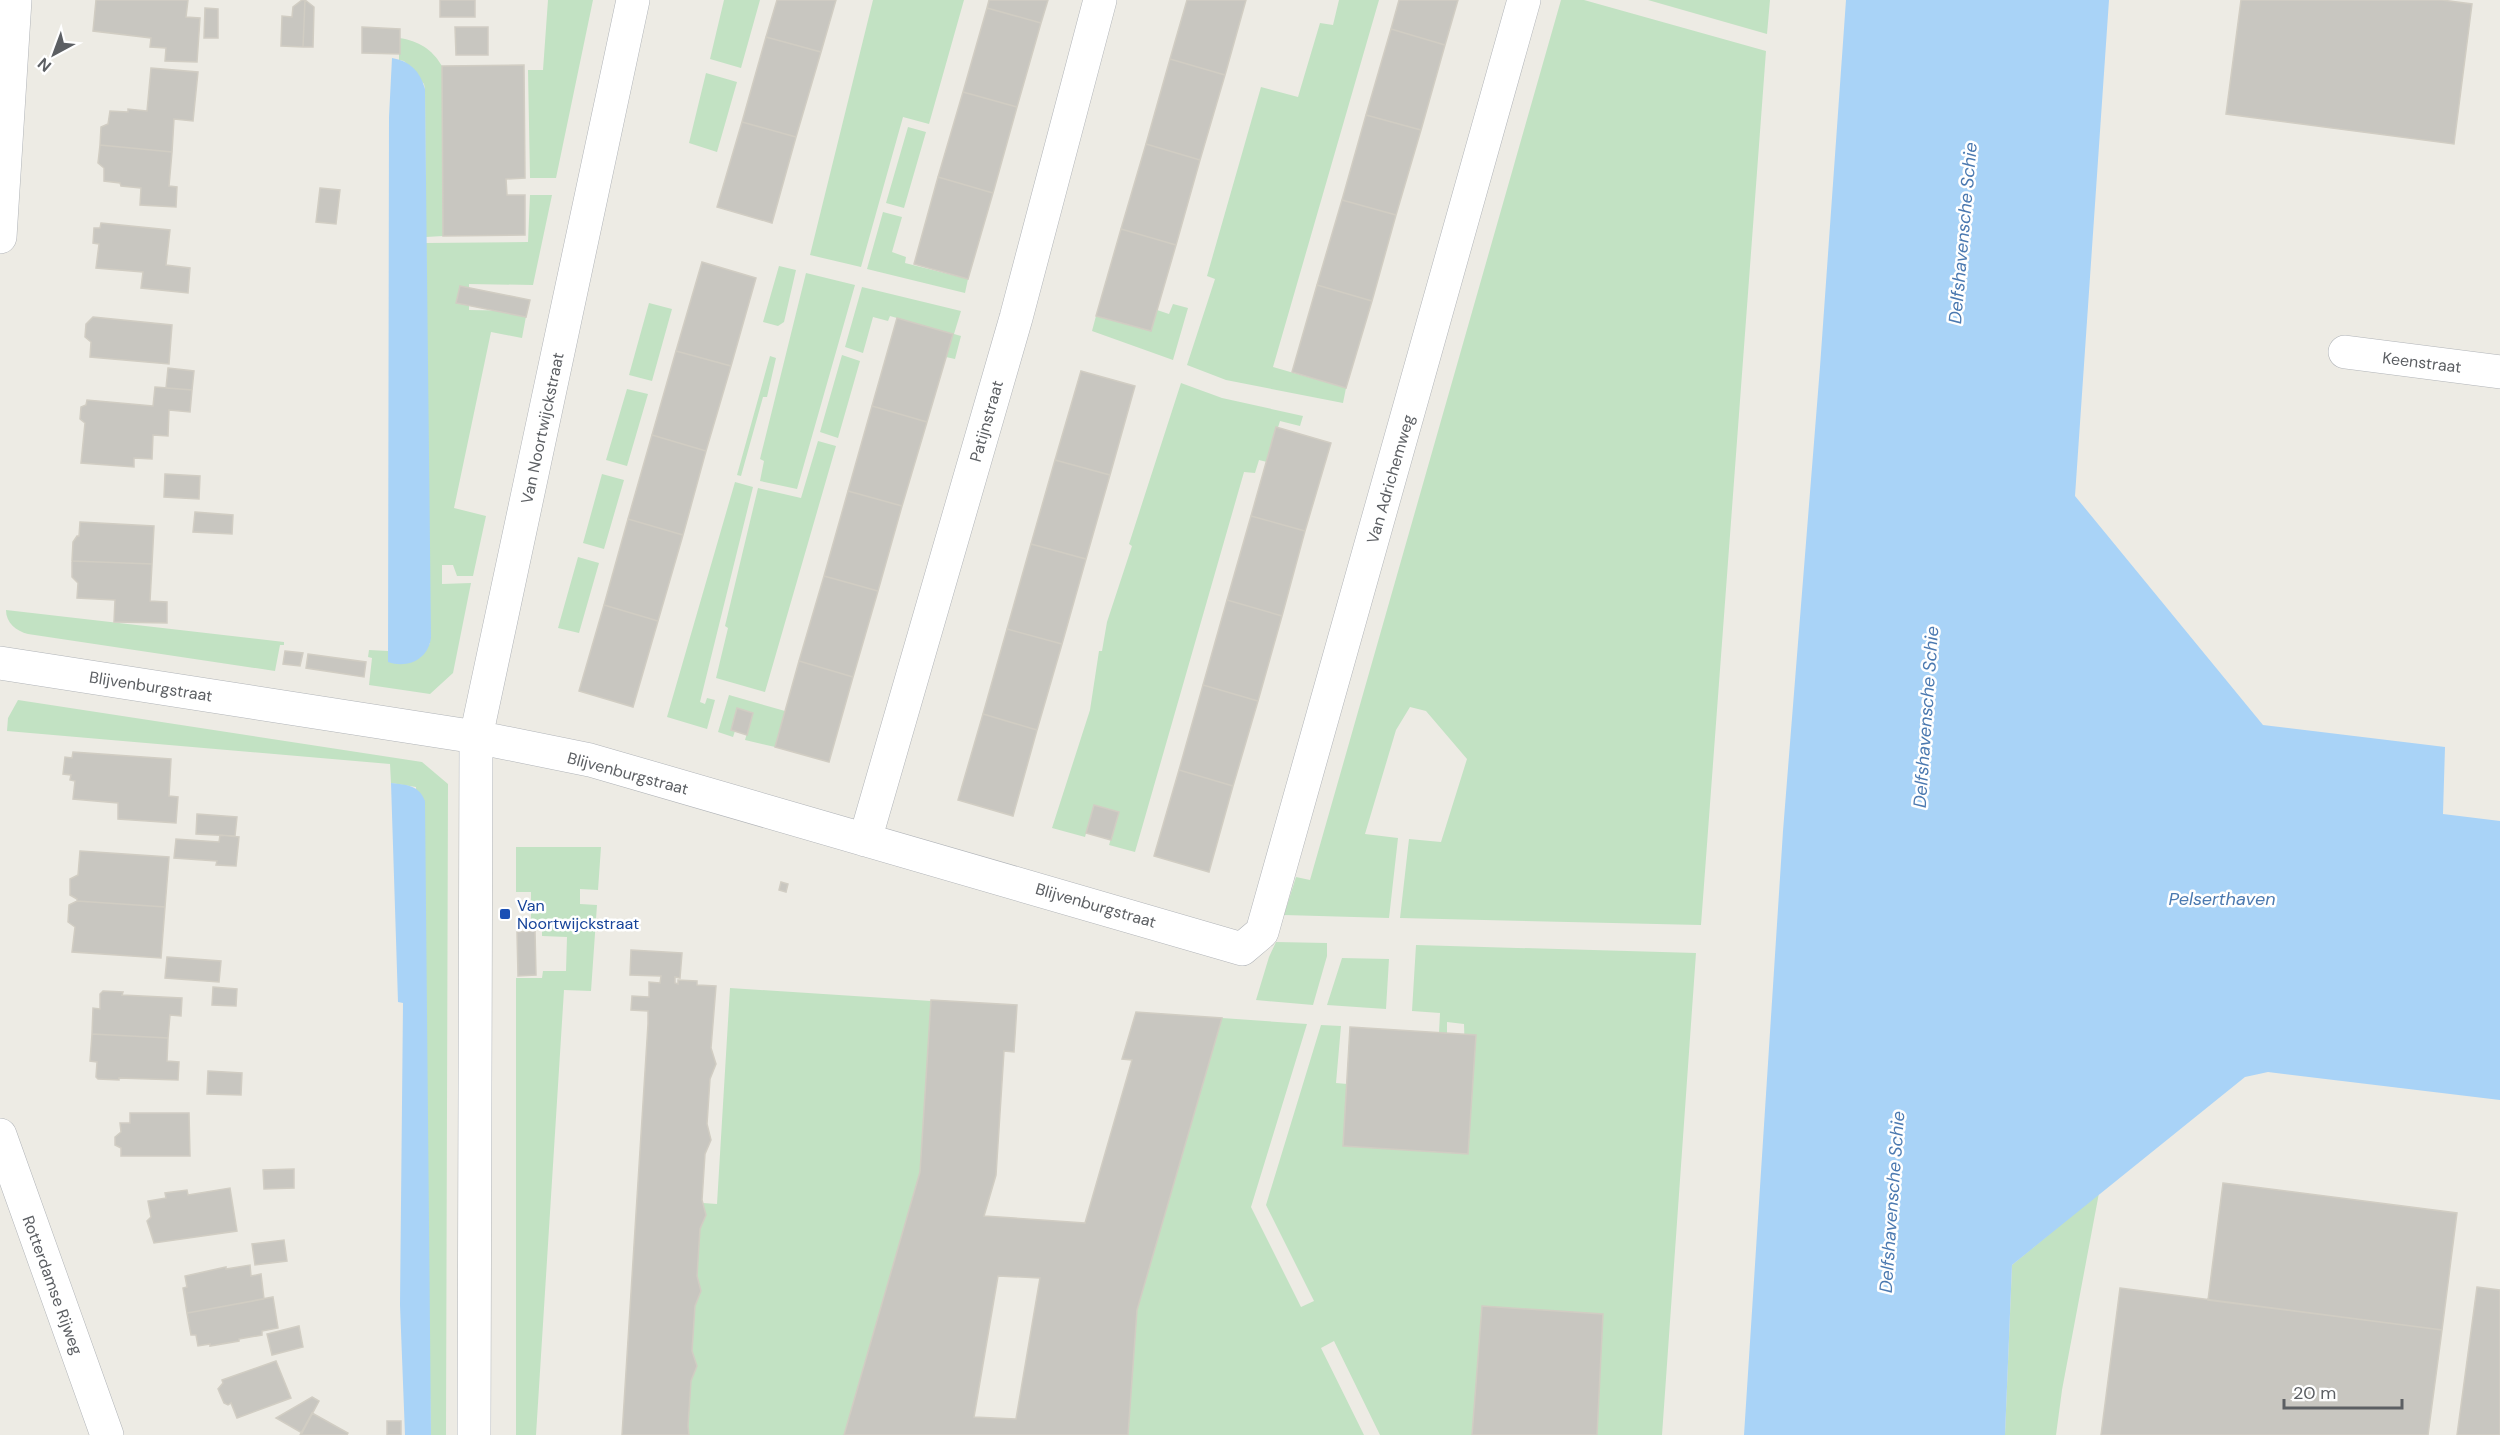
<svg xmlns="http://www.w3.org/2000/svg" width="2500" height="1435" viewBox="0 0 2500 1435" font-family="'DM Sans',sans-serif">
  <style>
    .green { fill: #c2e2c3 }
    .water { fill: #a9d3f7 }
    .building { fill: #c8c6c0; stroke: #d1cdc3; stroke-width: 1.5; fill-rule: evenodd }
    .lines { fill: none; stroke-linecap: round; stroke-linejoin: round }
    .street-casing { stroke: #b1b4b8; stroke-width: 34 }
    .street { stroke: #fff; stroke-width: 33 }
    .transit-dot { fill: #1a4fb4; stroke: #fff; stroke-width: 2 }
    .labels { text-anchor: middle; stroke-width: 5; stroke-linejoin: round; paint-order: stroke }
    .street-label { font-size: 16px; fill: #5c5f63; stroke: #fff }
    .transit-label { font-size: 16px; fill: #164399; stroke: #fff; text-anchor: start }
    .water-label { font-size: 18px; font-style: italic; fill: #4b79b0; stroke: #fff }
  </style>
  <rect width="100%" height="100%" fill="#edebe4"/>
  <path class="green" d="M548,0h45l-37,178h-26l-2,-108h15z
    M724,0h36l-19,68 -31,-9z
    M873,0h91l-35,124 -26,-7 -42,150 -51,-12z
    M1339,0h40l-106,367 73,21 -3,15 -117,-23 -39,-15 28,-86 -8,-3 54,-189 37,10 22,-74 13,2z
    M1561,0h23l182,51 -65,874 -301,-7 9,-79 32,3 26,-83 -41,-48 -16,-4 -14,23 -31,104 33,4 -9,80 -105,-3 12,-38 14,3z
    M1648,0h122l-3,34z
    M399,38c20,3 33,11 43,28l1,170 -17,1 -1,-148 -1,-5 -20,-23 -5,-1z
    M706,73l31,9 -20,70 -28,-9z
    M908,127l18,5 -22,76 -18,-5z
    M530,195h22l-19,90 -64,-1v26l58,1 -5,27 -31,-6 -37,176 32,8 -13,60h-16l-4,-11h-11v19l29,-1 -18,90 -23,21 -61,-9 3,-27 -4,-1 1,-7 19,1v11l42,-18 -4,-401 102,-1z
    M883,212l19,5 -10,35 14,5 -1,6 63,16 -3,14 -98,-24z
    M779,266l17,4 -12,52 -6,4 -15,-4z
    M806,273l49,12 -58,204 -37,-8 4,-20 -4,-2z
    M862,287l99,24 -7,23 7,2 -6,23 -9,-2 6,-23 -62,-18 -2,5 -15,-4 -10,36 -18,-6z
    M649,303l23,6 -20,72 -23,-6z
    M1173,304l15,4 -15,52 -81,-29 4,-15 54,15 7,-21 12,4z
    M842,355l18,6 -22,77 -18,-6z
    M770,356l6,2 -9,39h-4l-22,79 -4,-1z
    M1181,383l41,15 81,18 -3,10 -20,-5 -13,41 -8,-2 -4,13 -11,-1 -109,380 -26,-7 10,-33 -25,-7 -9,32 -33,-9 38,-118 9,-59h3l5,-29 25,-76 -3,-2z
    M627,389l21,5 -21,72 -21,-6z
    M818,441l18,5 -71,246 -49,-14 12,-50 -3,-2 33,-138 43,10z
    M602,474l22,6 -20,69 -21,-6z
    M735,482l18,5 -53,215 5,2 2,-6 8,2 -8,29 -40,-12z
    M578,557l21,6 -20,70 -21,-5z
    M6,610l278,32v3h-4l-5,26 -247,-37c-12,-3 -22,-11 -22,-24z
    M729,695l56,16 -10,36 -30,-7 8,-27 -16,-4 -6,21 4,1 -2,6 -15,-5z
    M18,700l404,62 26,22 -2,651h-15l-15,-648 -25,-4 -1,-19 -383,-33 1,-13z
    M516,847h85l-3,43 -18,-1v15l17,1 -6,86 -27,-1 -28,445h-20v-457h26l1,-7h23l1,-34 -25,-1v-14h-11v-30h-15z
    M1276,942l51,1v13l-14,49 -57,-5 13,-43z
    M1416,945l280,8 -34,482h-282l-46,-94 -13,7 43,87h-236l9,-125 85,-292 85,6 -56,183 50,100 13,-6 -48,-96 55,-180 20,1 -5,57 11,1 -4,62 125,8 -4,-130 -17,-2v11h-8l1,-20 -28,-2z
    M1342,958l47,1 -3,50 -59,-4z
    M730,988l201,13 -11,171 -76,263h-155l-1,-9 3,-45 6,-15 -5,-15 3,-45 6,-15 -4,-15 3,-47 6,-14 -3,-12 14,1z
    M2099,1193l-37,197 -6,45h-51l7,-170z"/>
  <path class="water" d="M1846,0h263l-34,496 188,229 182,22 -2,67 57,7v279l-232,-28 -23,5 -233,188 -7,170h-261l39,-604 37,-464z
    M392,58c18,3 28,13 33,31l6,548c-2,22 -23,32 -43,25l1,-545z
    M391,783c16,2 28,2 34,18l6,634h-26l-5,-130 3,-302 -5,-1z"/>
  <path class="building" d="M96,0h92l-2,17 14,1 -3,44 -32,-1 1,-13 -16,-1 1,-9 -58,-7z
    M302,0h3l-2,47 -22,-1 1,-30 10,1 1,-10z
    M305,0l9,7 -1,40h-10z
    M440,0h35v17h-35z
    M777,0h59l-15,52 -55,-15z
    M989,0h59l-7,23 -54,-15z
    M1187,0h59l-21,75 -55,-16z
    M1399,0h59l-13,45 -54,-16z
    M2241,0h201l30,4 -18,140 -228,-30z
    M205,8l13,1v29h-14z
    M987,8l54,15 -24,84 -54,-15z
    M362,27l38,2v25l-38,-1z
    M455,27h33v28h-32z
    M1391,29l54,16 -24,85 -55,-15z
    M766,37l55,15 -25,85 -54,-15z
    M1170,59l55,16 -25,85 -54,-16z
    M524,65l1,113 -19,1 1,16h18v40l-82,1 -1,-170z
    M151,68l47,4 -5,49 -19,-2 -2,33 -72,-7 1,-18 7,-3 2,-13 18,1v-3l19,2z
    M963,92l54,15 -24,86 -55,-16z
    M1366,115l55,15 -25,85 -54,-15z
    M742,122l54,15 -24,86 -55,-16z
    M1146,144l54,16 -24,85 -55,-16z
    M100,145l72,7 -3,34 8,1 -1,20 -36,-2 1,-17 -20,-2 -1,-3 -16,-2v-13l-6,-5z
    M938,177l55,16 -25,86 -54,-15z
    M320,188l20,2 -4,34 -20,-2z
    M1342,200l54,15 -24,86 -55,-16z
    M101,223l69,7 -4,35 24,3 -2,25 -47,-5 2,-16 -47,-4 3,-24 -6,-1 1,-15h6z
    M1121,229l55,16 -25,86 -55,-15z
    M702,262l54,16 -25,88 -55,-15z
    M1317,285l55,16 -26,87 -54,-16z
    M460,286l70,14 -4,17 -70,-14z
    M93,317l79,8 -3,39 -79,-7 1,-15 -6,-5 1,-13z
    M897,318l56,16 -26,88 -55,-16z
    M676,351l55,15 -25,85 -54,-16z
    M168,368l26,3 -2,19 -26,-2z
    M1081,371l54,15 -25,89 -55,-15z
    M155,387l37,3 -2,22 -21,-2 -1,26 -15,-1 -1,24 -18,-1v9l-53,-4 4,-40 -5,-4 1,-12 5,-2 1,-5 66,6z
    M872,406l55,16 -25,84 -54,-15z
    M1276,427l55,16 -26,88 -54,-15z
    M652,435l54,16 -23,84 -55,-16z
    M1055,460l55,15 -24,84 -55,-15z
    M165,474l35,2 -1,23 -35,-2z
    M848,491l54,15 -24,85 -54,-15z
    M195,512l38,3 -1,19 -39,-2z
    M1251,516l54,15 -23,85 -55,-16z
    M628,519l55,16 -25,86 -54,-16z
    M80,522l74,4 -2,38 -80,-3 1,-19 4,-6h2z
    M1031,544l55,15 -24,85 -55,-15z
    M72,561l80,3 -2,37 17,1v21l-53,-1 1,-22 -38,-2 1,-15 -6,-6z
    M824,576l54,15 -25,86 -54,-16z
    M1227,600l55,16 -24,85 -55,-16z
    M604,605l54,16 -25,86 -54,-16z
    M1007,629l55,15 -25,86 -54,-16z
    M285,651l18,2 -3,13 -17,-2z
    M308,654l58,8 -2,15 -58,-9z
    M799,661l54,16 -24,85 -54,-15z
    M1203,685l55,16 -25,85 -54,-16z
    M737,708l16,5 -6,22 -16,-5z
    M983,714l54,16 -24,86 -55,-16z
    M73,752l98,7 -2,37 9,1 -2,26 -58,-4v-16l-45,-4 2,-18 -5,-1 1,-5 -8,-1 2,-17 7,1z
    M1179,770l54,16 -24,86 -55,-16z
    M1094,805l25,7 -8,28 -25,-7z
    M197,814l40,3 -2,19 -39,-2z
    M220,835l19,2 -3,29 -20,-1 1,-4 -43,-3 2,-19 43,3z
    M80,851l89,6 -4,50 -88,-6v-2l-7,-4v-16l8,-4z
    M781,882l7,2 -2,8 -7,-2z
    M77,901l88,6 -4,51 -89,-6 3,-25 -7,-5 1,-17z
    M535,931l1,44 -18,1 -1,-44z
    M631,950l51,3 -2,25 -5,-1v6l3,1v-4l19,1v4l19,1 -5,62 5,16 -6,15 -3,45 4,16 -6,14 -3,46 4,15 -6,14 -3,47 4,15 -6,15 -3,45 5,15 -6,15 -3,45 1,9h-67l26,-411v-13l-17,-1 1,-14 17,1v-15l11,1 1,-7 -31,-1z
    M167,957l54,4 -2,21 -54,-4z
    M213,987l24,2 -1,17 -24,-1z
    M103,991l20,1 -1,3 60,3 -1,18 -11,-1 -2,23 -76,-4 1,-26 7,1v-15z
    M931,1000l86,5 -3,47 -10,-1 -8,124 -12,41 101,7 47,-163 -10,-1 14,-47 86,6 -85,292 -9,125h-284l76,-263zM998,1276l42,2 -24,141 -42,-2z
    M1350,1027l126,8 -8,119 -125,-8z
    M92,1034l76,4 -1,23 12,1 -1,18 -59,-2v2l-21,-1 -2,-2 1,-15 -7,-1z
    M208,1071l34,2 -1,22 -34,-1z
    M130,1113h59l1,43h-69v-8l-6,-3v-8l6,-5 -1,-9h10z
    M294,1169v19l-30,1 -1,-19z
    M2223,1183l234,30 -15,117 -234,-30z
    M230,1188l7,43 -83,12 -7,-22 4,-4 -3,-16 18,-3 -1,-5 22,-3 1,5z
    M284,1240l3,21 -32,4 -3,-21z
    M250,1265l1,11 10,-2 3,25 -77,14 -4,-25 4,-1 -2,-11 41,-9v2z
    M2477,1287l23,3v145h-43z
    M2120,1288l322,42 -14,105h-327z
    M273,1297l5,31 -16,3v4l-23,4v2l-29,5v-2l-12,2 -2,-11h-5l-4,-22z
    M1482,1306l121,8 -6,121h-125z
    M299,1326l4,21 -31,8 -5,-21z
    M276,1361l15,37 -54,20 -6,-15 -3,2 -4,-2 -6,-14 5,-6 -1,-3z
    M312,1397l7,4 -17,32 -26,-15z
    M312,1413l36,20 -1,2h-47z
    M387,1421h14v14h-14z"/>
  <g class="lines">
    <g class="street-casing">
      <path id="street" d="M0,237l15,-237
        M2345,352l155,20
        M0,663l476,74 114,23 652,189 20,-17 262,-932
        M865,840l151,-522 84,-318
        M0,1135l107,300
        M474,1435l2,-698 157,-737"/>
    </g>
    <use href="#street" class="street"/>
  </g>
  <rect class="transit-dot" x="499" y="908" width="12" height="12" rx="3"/>
  <g class="labels">
    <g class="street-label">
      <text transform="translate(2422 362) rotate(7)" y="6">Keenstraat</text>
      <text transform="translate(986 421) rotate(-74)" y="6">Patijnstraat</text>
      <text transform="translate(542 428) rotate(-78)" y="6">Van Noortwijckstraat</text>
      <text transform="translate(1390 479) rotate(-74)" y="6">Van Adrichemweg</text>
      <text transform="translate(151 686) rotate(9)" y="6">Blijvenburgstraat</text>
      <text transform="translate(628 773) rotate(15)" y="6">Blijvenburgstraat</text>
      <text transform="translate(1096 905) rotate(16)" y="6">Blijvenburgstraat</text>
      <text transform="translate(53 1285) rotate(70)" y="6">Rotterdamse Rijweg</text>
    </g>
    <g class="transit-label">
      <text x="517" y="911">Van<tspan x="517" dy="18">Noortwijckstraat</tspan></text>
    </g>
    <g class="water-label">
      <text transform="translate(1963 233) rotate(-85)" y="6">Delfshavensche Schie</text>
      <text transform="translate(1926 717) rotate(-86)" y="6">Delfshavensche Schie</text>
      <text x="2222" y="905">Pelserthaven</text>
      <text transform="translate(1892 1202) rotate(-86)" y="6">Delfshavensche Schie</text>
    </g>
  </g>
  <g transform="translate(54 54) rotate(221)" stroke="#ffffff" stroke-width="4.5" paint-order="stroke">
  <path d="M0-4.5L10 22L0 15L-10 22Z" fill="#5c5f63"/>
  <text y="-9" font-size="16" font-weight="bold" text-anchor="middle" fill="#5c5f63">N</text>
  </g>
  <path d="M2284 1399v9h118v-9" fill="none" stroke="#5c5f63" stroke-width="3"/>
  <text x="2293" y="1399" font-size="18" fill="#5c5f63" stroke="#ffffff" stroke-width="4.5" paint-order="stroke">20 m</text>
</svg>
